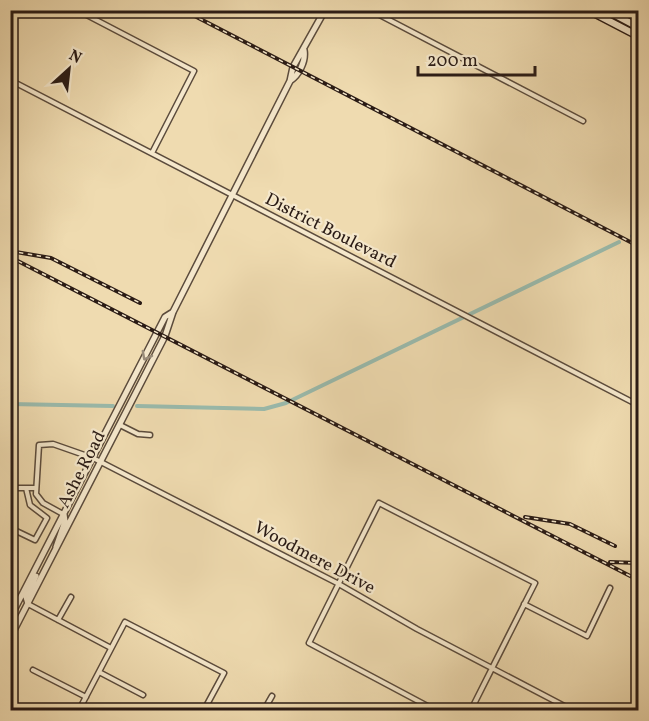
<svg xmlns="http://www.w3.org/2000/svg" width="649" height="721" viewBox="0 0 649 721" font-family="Vollkorn,serif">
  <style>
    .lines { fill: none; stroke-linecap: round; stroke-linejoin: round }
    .canal { stroke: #9abbad; stroke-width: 4 }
    .minor-casing { stroke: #5b4b3c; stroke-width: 7 }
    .tertiary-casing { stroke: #5b4b3c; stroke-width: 8 }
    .secondary-casing { stroke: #2a1b15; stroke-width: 9 }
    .minor { stroke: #f5e8cc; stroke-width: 4 }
    .tertiary { stroke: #f5e8cc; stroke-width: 5 }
    .secondary { stroke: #f5e8cc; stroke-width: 6 }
    .rail-casing { stroke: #2a1b15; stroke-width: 4 }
    .rail { stroke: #f5e8cc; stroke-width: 1.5; stroke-dasharray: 4.5; stroke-linecap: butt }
    .oneway { stroke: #9a8c7a }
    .labels { text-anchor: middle; stroke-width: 4.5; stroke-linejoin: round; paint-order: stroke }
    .street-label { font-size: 18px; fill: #2a1b15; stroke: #f5e8cc }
  </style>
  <rect width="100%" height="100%" fill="#efdbb0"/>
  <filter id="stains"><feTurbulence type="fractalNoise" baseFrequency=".00333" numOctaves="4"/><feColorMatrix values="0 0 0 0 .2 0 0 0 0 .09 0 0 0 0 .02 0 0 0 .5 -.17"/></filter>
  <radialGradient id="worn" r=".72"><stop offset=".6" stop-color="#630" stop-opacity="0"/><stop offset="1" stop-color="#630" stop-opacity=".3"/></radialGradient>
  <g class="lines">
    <path class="canal" d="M632,236l6,-3
      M10,404l103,2
      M137,406l127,3 22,-6 333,-161"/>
    <g class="minor-casing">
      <path id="minor" d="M77,10l117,61 -42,82
        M370,10l213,111
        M10,80l628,325
        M120,425l18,9 12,1
        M10,488h26
        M63,514l-20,-11 -7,-9 3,-49 14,-1 40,14 244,125 80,46 155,81
        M10,528l25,12 12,-22 -17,-13 -4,-17
        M28,604l83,44
        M524,604l63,32 23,-48
        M58,620l13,-23
        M33,670l53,27
        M99,672l44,23
        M79,710l46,-88 99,51 -20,37
        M264,710l8,-14
        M435,710l-126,-67 70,-140 156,80 -64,127"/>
    </g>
    <g class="tertiary-casing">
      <path id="tertiary" d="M290,81c9,-6 16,-20 14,-31
        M56,547l9,-26 -1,-7
        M28,604l-2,-7 10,-21
        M10,618l155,-301 8,-5
        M10,638l155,-302 8,-24 117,-231 3,-14 32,-57"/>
    </g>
    <g class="secondary-casing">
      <path id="secondary" d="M588,10l50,26
        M606,10l32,17"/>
    </g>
    <use href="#minor" class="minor"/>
    <use href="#tertiary" class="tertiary"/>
    <use href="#secondary" class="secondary"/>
    <g class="rail-casing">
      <path id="rail" d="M183,10l455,236
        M10,251l41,7 89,45
        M10,257l628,323
        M525,517l45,7 45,22
        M610,562l28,1"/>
    </g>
    <use href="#rail" class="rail"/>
  </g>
  <defs><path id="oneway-chevron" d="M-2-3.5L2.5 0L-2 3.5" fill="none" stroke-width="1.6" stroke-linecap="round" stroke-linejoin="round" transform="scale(1.5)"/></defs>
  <use class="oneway" href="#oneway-chevron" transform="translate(146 356) rotate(118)"/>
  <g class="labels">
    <g class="street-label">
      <text transform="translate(331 230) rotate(27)" y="6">District Boulevard</text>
      <text transform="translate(81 469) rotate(-63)" y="6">Ashe Road</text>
      <text transform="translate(315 557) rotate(28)" y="6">Woodmere Drive</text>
    </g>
  </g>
  <rect width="649" height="721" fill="none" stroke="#efdbb0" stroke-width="36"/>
  <rect x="12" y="12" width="625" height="697" fill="none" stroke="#2a1b15" stroke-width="3"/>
  <rect x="18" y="18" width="613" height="685" fill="none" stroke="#2a1b15" stroke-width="1.5"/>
  <g transform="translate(69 69) rotate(27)" stroke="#f5e8cc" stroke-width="4.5" paint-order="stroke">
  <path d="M0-4.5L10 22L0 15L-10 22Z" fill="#2a1b15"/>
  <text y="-9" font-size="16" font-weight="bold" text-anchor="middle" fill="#2a1b15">N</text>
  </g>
  <path d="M418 66v9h117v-9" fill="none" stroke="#2a1b15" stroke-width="3"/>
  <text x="427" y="66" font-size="18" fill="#2a1b15" stroke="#f5e8cc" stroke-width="4.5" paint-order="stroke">200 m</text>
  <rect width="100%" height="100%" filter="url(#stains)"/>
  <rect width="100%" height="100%" fill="url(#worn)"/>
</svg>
